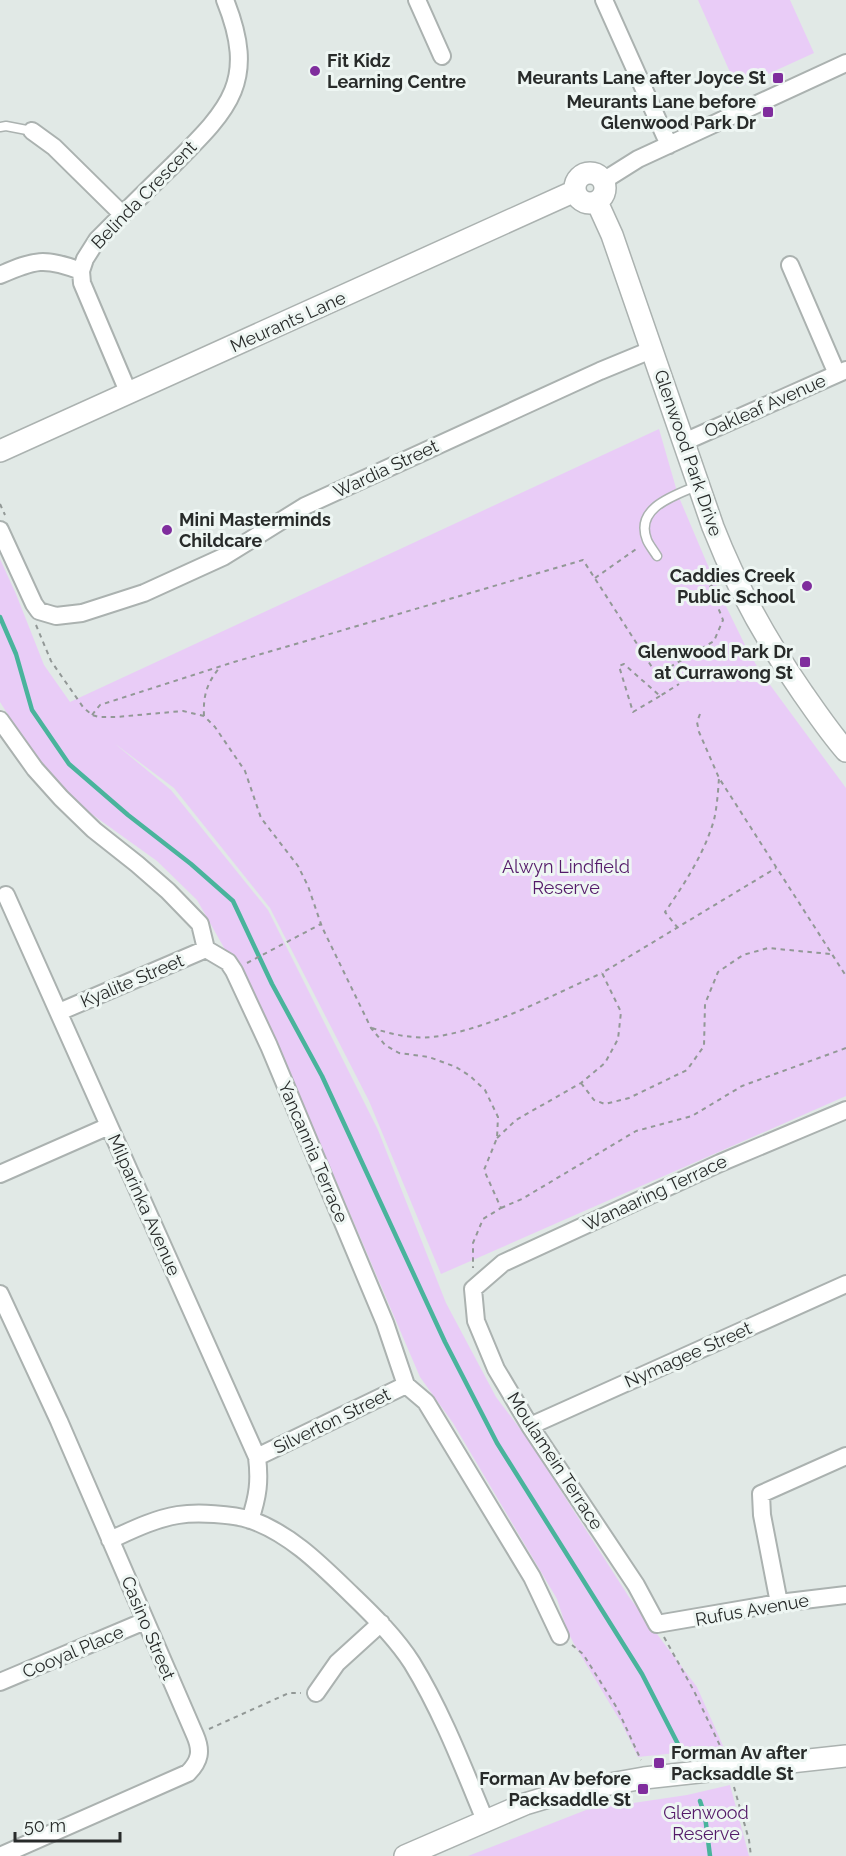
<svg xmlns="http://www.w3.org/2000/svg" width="846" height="1856" viewBox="0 0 846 1856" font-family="Raleway,sans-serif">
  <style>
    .green { fill: #e9ccf7 }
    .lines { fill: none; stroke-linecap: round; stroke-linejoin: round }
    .stream { stroke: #49b49c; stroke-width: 4.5 }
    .service-casing { stroke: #abb2b0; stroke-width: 11 }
    .minor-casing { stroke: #abb2b0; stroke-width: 20 }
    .tertiary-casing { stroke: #abb2b0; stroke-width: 24 }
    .path { stroke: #929896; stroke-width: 2; stroke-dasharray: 4.5 4.5; stroke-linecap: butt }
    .service { stroke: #fff; stroke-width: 8 }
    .minor { stroke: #fff; stroke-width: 16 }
    .tertiary { stroke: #fff; stroke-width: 21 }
    .poi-dot { fill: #7f2d9d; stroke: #eef6f3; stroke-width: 2 }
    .labels { text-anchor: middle; stroke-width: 6; stroke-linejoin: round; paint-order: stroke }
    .poi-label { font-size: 18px; font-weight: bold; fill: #282b2a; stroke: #eef6f3; text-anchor: end }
    .street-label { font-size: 18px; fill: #282b2a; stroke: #eef6f3 }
    .park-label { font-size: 18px; fill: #541b69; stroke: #eef6f3 }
  </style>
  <rect width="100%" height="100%" fill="#e1e9e6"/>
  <path class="green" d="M698,0h92l24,53 -77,35z
    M659,429l19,66 42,99 25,51 14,25 87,118v308l-405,178 -72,-173 -99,-193 -96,-120 -60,-45 57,47 97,120 110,220 68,173 50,94 31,41 102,159 68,90 27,61 -86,9 -16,-33 -48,-80 -7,-14 -10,-31 -104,-176 -33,-46 -125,-292 -34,-72 -64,-113 -40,-39 -85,-61 -42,-51 -30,-47v-143l16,35 28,71 26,37z
    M730,1785l19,71h-281l118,-46 101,-15z"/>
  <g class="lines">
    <path class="stream" d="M0,617l16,37 16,56 37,54 59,51 63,49 42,37 39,83 50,92 123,266 52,101 145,231 38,74
      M700,1801l5,15 5,40"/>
    <g class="service-casing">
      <path id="service" d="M0,127l6,-1 26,5
        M657,556c-3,-5 -8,-11 -10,-16 -13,-33 29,-45 52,-55"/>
    </g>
    <g class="minor-casing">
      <path id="minor" d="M417,0l25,56
        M604,0l65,145
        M32,131l22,16 68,67
        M603,181l35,-22 208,-96
        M790,265l47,109
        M0,275c35,-15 44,-18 81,-4
        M129,394l-47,-111 -1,-12 4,-12 12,-19c25,-25 50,-50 76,-75 56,-56 85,-83 52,-165
        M684,442l162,-72
        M0,530l34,74 5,7 17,5 26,-3 62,-20 79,-36 82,-51 295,-135 51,-21
        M0,720l35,49 26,29 33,32 43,34 31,27 32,33 6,25 22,13 6,9 35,75 116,277 21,62 20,17 106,175 28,59
        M6,895l251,562c3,24 1,39 -7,63
        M59,1012l147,-63
        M846,1110l-126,53 -217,100 -30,26 3,32 20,48 34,57 106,159 21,39 122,-21 67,-8
        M0,1174l109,-48
        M0,1294l59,127 136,314c7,16 5,26 -7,38l-188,83
        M530,1426l316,-142
        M257,1457l149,-72
        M110,1540c22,-10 44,-21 68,-25 19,-3 54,-1 73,5 40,14 71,46 101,75 22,21 44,43 60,68 30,49 51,104 73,157
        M779,1603l-17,-88 -1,-21 85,-38
        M0,1682l145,-61
        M316,1693l21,-30 44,-40"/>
    </g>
    <g class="tertiary-casing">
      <path id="tertiary" d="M575 188a15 15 0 1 1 30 0a15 15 0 1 1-30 0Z
        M597,202l15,33 101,292c23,59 53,113 89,165 14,20 28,41 44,59
        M0,451l575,-260
        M405,1856l120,-52 40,-12 79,-14 202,-22"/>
    </g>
    <path class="path" d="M0,504l5,11
      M595,578l44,-31
      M36,625l15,36 32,46 9,8 7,2h17l67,-6 21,5 11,11 30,44 16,47 37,48 10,20 14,41 49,101 14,17 14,8 30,4 27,10 14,9 15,14 13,27 -1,21 -13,32 17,38 -18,11 -10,24v25
      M670,667l44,-26 9,-21 -13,-33 6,-6
      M660,696l-27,16 -14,-46 5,-2 36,32 19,-12
      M700,714l-3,8 2,10 20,46 127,198
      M92,715l8,-10 134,-43 349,-102 74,115 13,-6
      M204,716c-1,-21 3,-33 16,-49
      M678,928l-13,-16c20,-29 39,-58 49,-92 3,-13 4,-28 5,-42
      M247,963l74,-39
      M372,1028c22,7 45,12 68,8 56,-10 110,-40 162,-63
      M581,1083l13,17 11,4 24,-6 58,-28 17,-24 1,-42 13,-32 25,-17 25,-7 62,6
      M497,1138l19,-18 65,-37 24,-20 13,-24 3,-27 -19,-39 174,-105
      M501,1208l21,-9 114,-68 56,-15 50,-30 104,-38
      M664,1637l30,54 29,61
      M572,1645l11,9 34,54 24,52
      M209,1729l80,-36h12
      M734,1787l15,53 2,16"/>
    <use href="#service" class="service"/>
    <use href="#minor" class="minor"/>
    <use href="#tertiary" class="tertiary"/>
  </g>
  <g class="poi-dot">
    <circle cx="315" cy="71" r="6"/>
    <rect x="772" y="72" width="12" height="12" rx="3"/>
    <rect x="762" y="106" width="12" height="12" rx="3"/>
    <circle cx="167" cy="530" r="6"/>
    <circle cx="807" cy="586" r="6"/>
    <rect x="799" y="656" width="12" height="12" rx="3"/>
    <rect x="653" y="1757" width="12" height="12" rx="3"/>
    <rect x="637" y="1783" width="12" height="12" rx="3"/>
  </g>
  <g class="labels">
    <g class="poi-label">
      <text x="327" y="67" text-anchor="start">Fit Kidz<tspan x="327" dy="21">Learning Centre</tspan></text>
      <text x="766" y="84">Meurants Lane after Joyce St</text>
      <text x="756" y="108">Meurants Lane before<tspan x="756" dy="21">Glenwood Park Dr</tspan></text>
      <text x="179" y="526" text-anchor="start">Mini Masterminds<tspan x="179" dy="21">Childcare</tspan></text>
      <text x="795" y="582">Caddies Creek<tspan x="795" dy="21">Public School</tspan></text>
      <text x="793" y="658">Glenwood Park Dr<tspan x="793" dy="21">at Currawong St</tspan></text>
      <text x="671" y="1759" text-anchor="start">Forman Av after<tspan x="671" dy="21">Packsaddle St</tspan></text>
      <text x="631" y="1785">Forman Av before<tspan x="631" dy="21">Packsaddle St</tspan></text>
    </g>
    <g class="street-label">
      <text transform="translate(144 195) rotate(-46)" y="6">Belinda Crescent</text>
      <text transform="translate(288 322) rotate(-24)" y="6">Meurants Lane</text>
      <text transform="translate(765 406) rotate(-24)" y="6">Oakleaf Avenue</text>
      <text transform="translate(688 453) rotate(71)" y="6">Glenwood Park Drive</text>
      <text transform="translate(386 469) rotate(-25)" y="6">Wardia Street</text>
      <text transform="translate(132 981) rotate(-23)" y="6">Kyalite Street</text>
      <text transform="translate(313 1152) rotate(67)" y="6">Yancannia Terrace</text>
      <text transform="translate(655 1193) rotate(-25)" y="6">Wanaaring Terrace</text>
      <text transform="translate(144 1205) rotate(66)" y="6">Milparinka Avenue</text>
      <text transform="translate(688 1355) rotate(-24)" y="6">Nymagee Street</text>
      <text transform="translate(332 1421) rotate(-26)" y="6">Silverton Street</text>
      <text transform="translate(555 1461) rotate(57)" y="6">Moulamein Terrace</text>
      <text transform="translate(752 1610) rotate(-10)" y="6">Rufus Avenue</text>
      <text transform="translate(148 1628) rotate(67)" y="6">Casino Street</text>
      <text transform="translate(73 1652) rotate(-23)" y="6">Cooyal Place</text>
    </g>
    <g class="park-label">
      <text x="566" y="873">Alwyn Lindfield<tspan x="566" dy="21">Reserve</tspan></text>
      <text x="706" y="1819">Glenwood<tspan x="706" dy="21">Reserve</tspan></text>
    </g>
  </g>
  <path d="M15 1832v9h105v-9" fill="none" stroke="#282b2a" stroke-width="3"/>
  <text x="24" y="1832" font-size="18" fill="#282b2a" stroke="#eef6f3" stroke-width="4.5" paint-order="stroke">50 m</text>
</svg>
